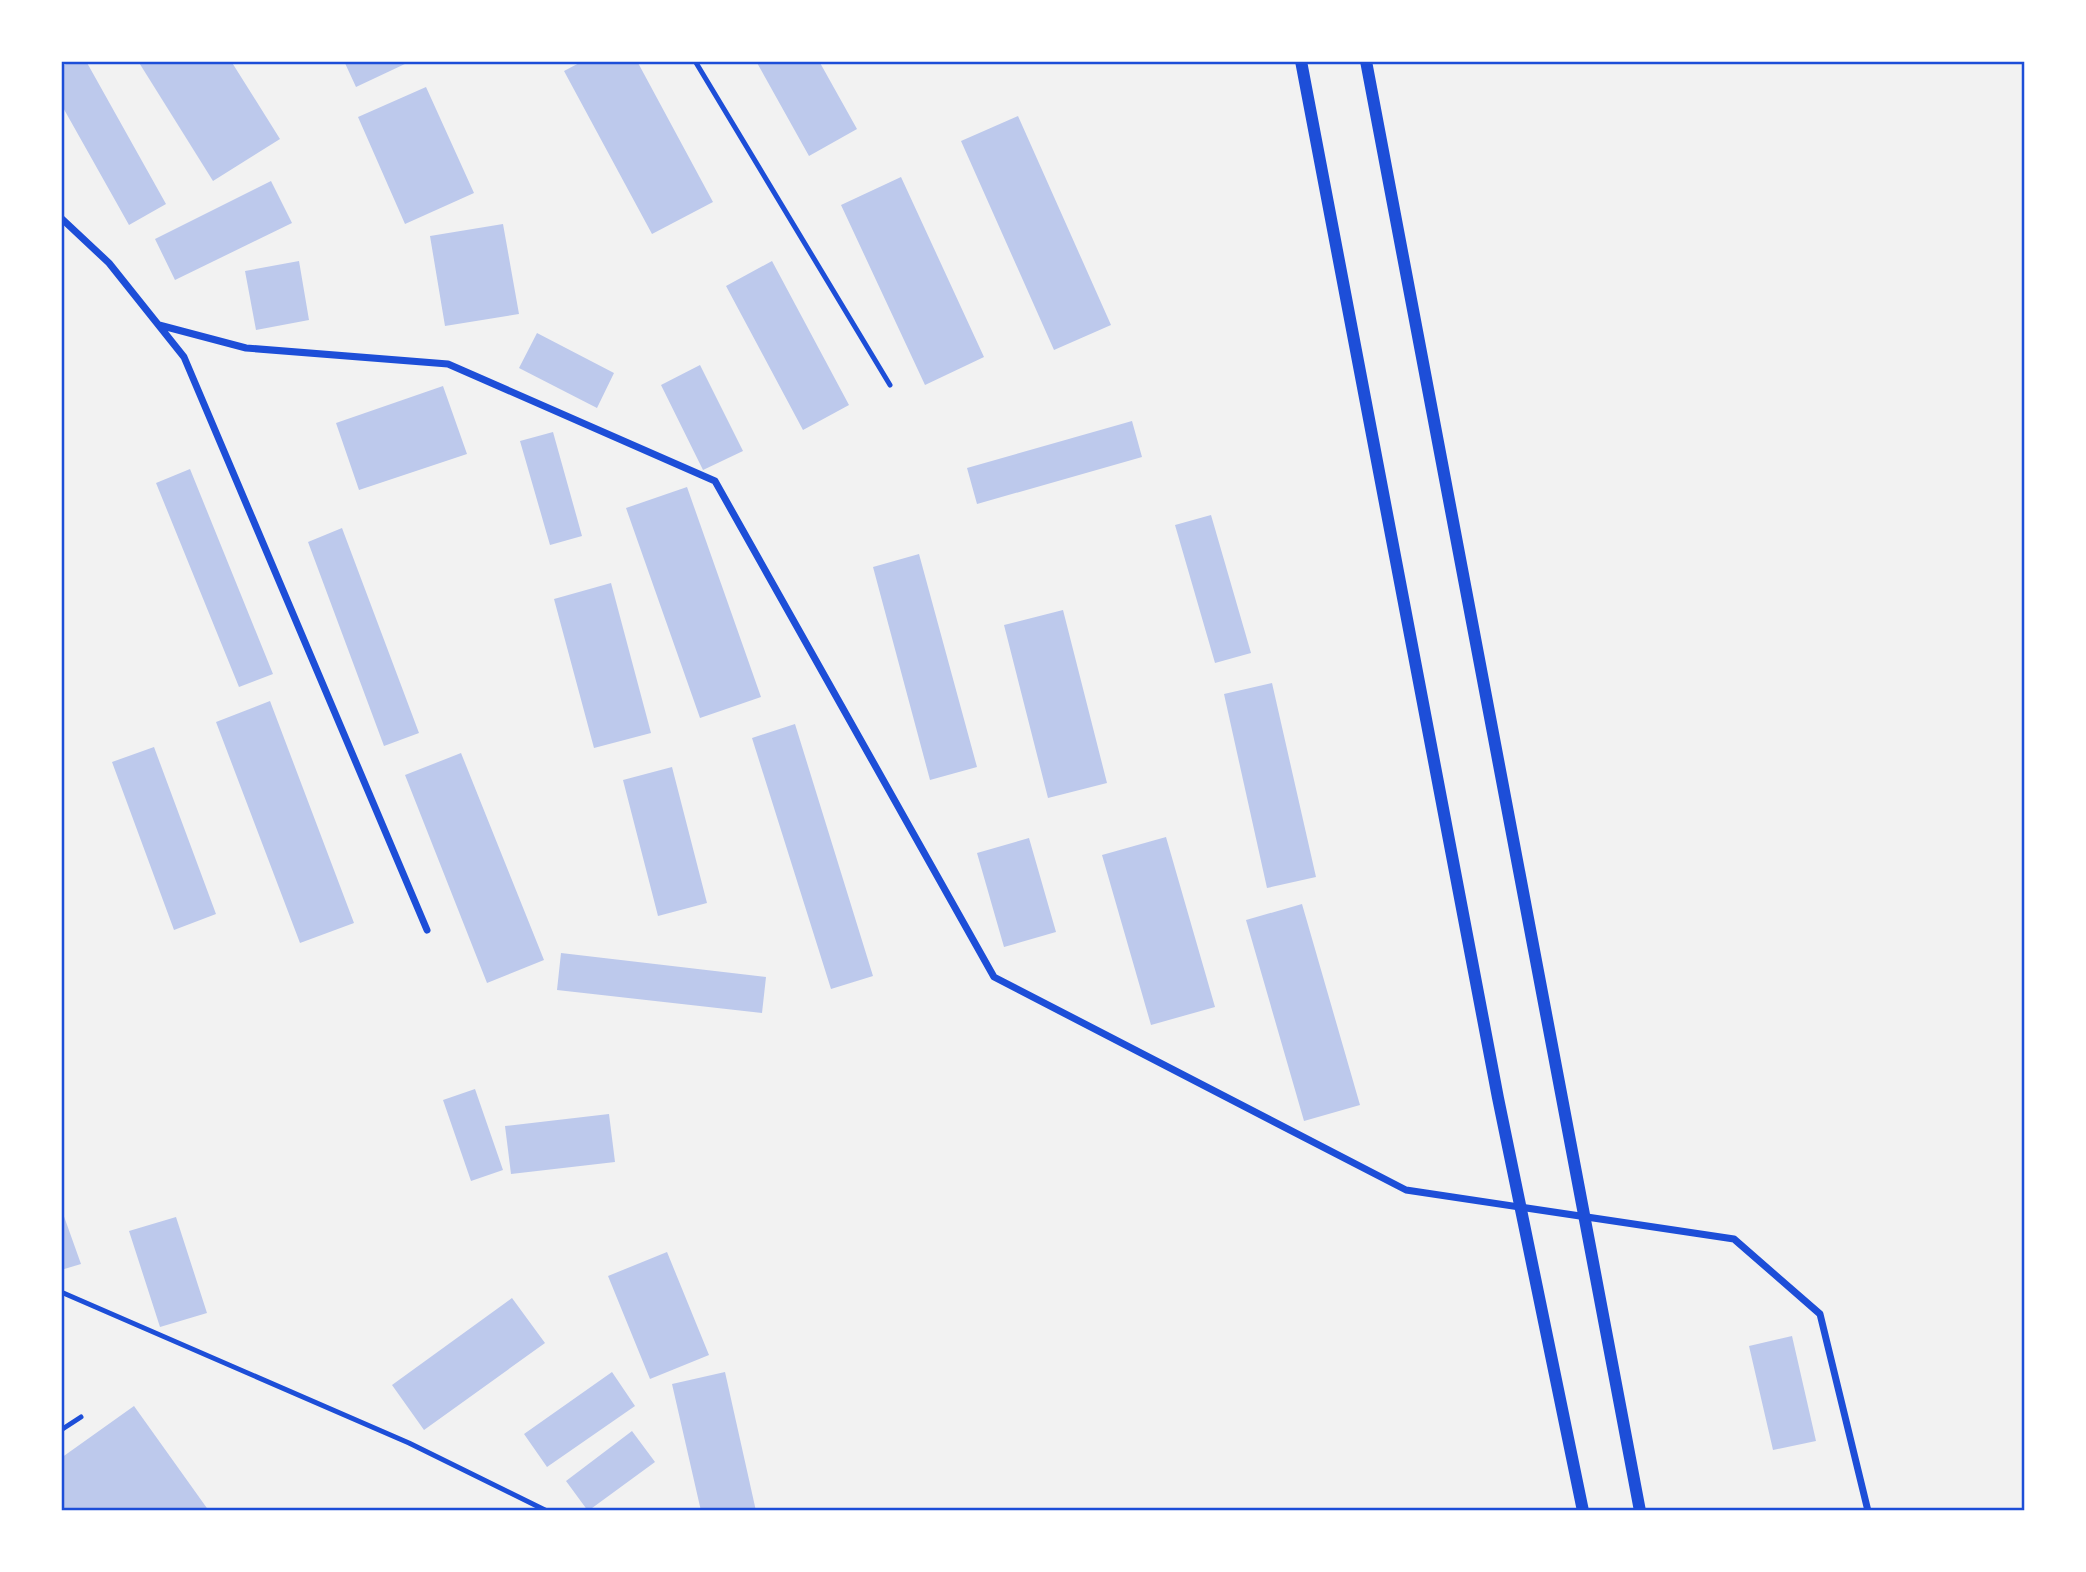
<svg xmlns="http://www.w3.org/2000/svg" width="2086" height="1572" viewBox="0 0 2086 1572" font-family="Helvetica,sans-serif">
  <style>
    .building { fill: #bdc9ec }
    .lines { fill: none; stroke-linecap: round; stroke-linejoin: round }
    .service { stroke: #1d4ed8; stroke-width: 5 }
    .minor { stroke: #1d4ed8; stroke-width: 7 }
    .tertiary { stroke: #1d4ed8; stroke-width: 12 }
    .neatline { fill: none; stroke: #1d4ed8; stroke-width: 2.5 }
  </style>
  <rect width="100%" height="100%" fill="#f2f2f2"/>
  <path class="building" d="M71,61h15l80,143 -37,21 -68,-121v-37z
    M138,61h93l49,78 -67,42z
    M344,61h62l1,2 -51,24z
    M583,61h54l76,141 -61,32 -88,-163z
    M756,61h63l38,68 -48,27z
    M426,87l48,106 -69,31 -47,-107z
    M1018,116l93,209 -57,25 -93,-209z
    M901,177l83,180 -59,28 -84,-180z
    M271,181l21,42 -117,57 -20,-41z
    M503,224l16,90 -74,12 -15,-90z
    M299,261l10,59 -53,10 -11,-59z
    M772,261l77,144 -46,25 -77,-144z
    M537,333l77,40 -17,35 -78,-40z
    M700,365l43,86 -40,19 -42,-85z
    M443,386l24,68 -108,36 -23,-67z
    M1132,421l10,36 -165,47 -10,-36z
    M553,432l29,104 -32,9 -30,-104z
    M190,469l83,205 -34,13 -83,-204z
    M687,487l74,210 -61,21 -74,-210z
    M1211,515l40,138 -36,10 -40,-138z
    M342,528l77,205 -35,13 -76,-204z
    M919,554l58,213 -47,13 -57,-213z
    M611,583l40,150 -57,15 -40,-149z
    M1063,610l44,173 -59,15 -44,-173z
    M1272,683l44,194 -49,11 -43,-194z
    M270,701l84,222 -54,20 -84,-221z
    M795,724l78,252 -42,13 -79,-251z
    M154,747l62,167 -42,16 -62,-168z
    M461,753l83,207 -57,23 -82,-208z
    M672,767l35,136 -49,13 -35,-136z
    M1166,837l49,170 -64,18 -49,-170z
    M1029,838l27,94 -52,15 -27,-94z
    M1302,904l58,201 -56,16 -58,-201z
    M561,953l205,24 -4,36 -205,-23z
    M475,1089l28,81 -32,11 -28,-81z
    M609,1114l6,48 -104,12 -6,-48z
    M61,1208l20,56 -20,6z
    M176,1217l31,96 -47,14 -31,-96z
    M667,1252l42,103 -59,24 -42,-103z
    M512,1298l33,45 -121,87 -32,-45z
    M1792,1336l24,105 -43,9 -24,-104z
    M612,1372l23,34 -88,61 -23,-33z
    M725,1372l31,139h-55l-29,-127z
    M134,1406l75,105h-148v-53z
    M632,1431l23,31 -67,49 -22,-30z"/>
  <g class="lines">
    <path class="service" d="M695,61l195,324
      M61,1292l348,151 138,68
      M61,1430l20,-13"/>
    <path class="minor" d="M61,218l48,45 75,94 243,573
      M159,325l87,23 202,16 267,117 279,496 412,213 328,49 86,75 48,197"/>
    <path class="tertiary" d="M1301,61l197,1037 85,413
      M1366,61l274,1450"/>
  </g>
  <rect width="2086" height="1572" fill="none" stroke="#ffffff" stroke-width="126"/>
  <rect x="63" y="63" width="1960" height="1446" class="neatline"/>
</svg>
